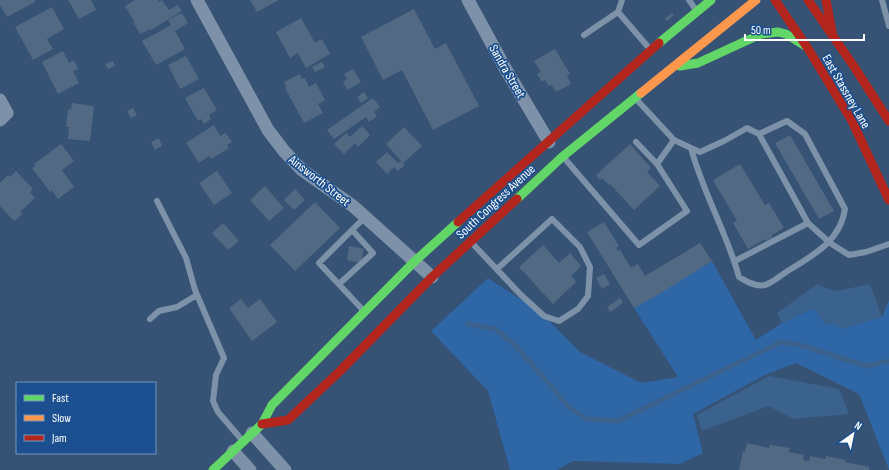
<svg xmlns="http://www.w3.org/2000/svg" width="889" height="470" viewBox="0 0 889 470" font-family="'Sofia Sans Condensed',sans-serif">
  <style>
    .green { fill: #2f66a5 }
    .water { fill: #3b618d }
    .lines { fill: none; stroke-linecap: round; stroke-linejoin: round }
    .stream { stroke: #3b618d; stroke-width: 5 }
    .building { fill: #526984 }
    .lane { stroke: #7d92a8; stroke-width: 6 }
    .street { stroke: #7d92a8; stroke-width: 13 }
    .fast { stroke: #63d668; stroke-width: 9 }
    .slow { stroke: #ff974d; stroke-width: 9 }
    .jam { stroke: #b3261e; stroke-width: 9 }
    .labels { text-anchor: middle; stroke-width: 3.5; stroke-linejoin: round; paint-order: stroke }
    .street-label { font-size: 13px; fill: #fff; stroke: #1b4f8f }
  </style>
  <rect width="100%" height="100%" fill="#365274"/>
  <path class="green" d="M712,261l44,79 26,-17 32,-15 12,17 56,-8 7,-17v170l-30,-76 -63,-31 -31,12 -72,39 10,39 -23,11 -107,-3 -16,9h-47l-22,-79 -57,-60 57,-53 52,34 40,40 61,31 37,-6 -44,-69z"/>
  <path class="water" d="M817,284l12,5 7,2 34,-7 12,33 -40,12 -7,-5 -9,1 -13,-17 -31,15 -5,-10z
    M769,376l70,13 10,25 -56,5 -24,-13 -67,25 -5,-16z"/>
  <g class="lines">
    <path class="stream" d="M468,324l27,5 19,15 55,63 18,12 31,2 163,-79 19,3 66,21 23,-5"/>
  </g>
  <path class="building" d="M0,0h34l1,2 -28,15 -7,-12z
    M68,0h23l5,10 -17,9z
    M135,0h23l1,2 3,-2 7,10 9,-5 4,6 -31,19 -1,-1 -10,5 -7,-12 1,-1 -9,-15z
    M250,0h29l-22,12z
    M52,7l12,22 -17,10 6,10 -20,11 -18,-33z
    M414,9l21,40 11,-6 33,63 -46,24 -31,-60 -19,10 -22,-43z
    M182,13l6,10 -13,8 10,18 -29,16 -14,-24 29,-16 -3,-5z
    M672,13l2,2 -7,6 -2,-3z
    M301,18l14,25 7,-4 8,15 -24,14 -8,-15 -8,5 -14,-26z
    M555,49l15,25 -3,2 4,8 -15,8 -4,-7 -3,1 -4,-6 -3,2 -5,-8 4,-2 -7,-11z
    M63,51l6,12 5,-3 4,9 -5,2 6,12 -21,11 -16,-32z
    M186,56l13,23 -19,10 -12,-24z
    M113,61l2,5 -7,3 -3,-5z
    M322,62l3,5 -10,5 -3,-5z
    M353,69l8,13 -14,8 -4,-8 4,-3 -3,-5z
    M300,74l2,5 3,-1 4,9 7,-4 9,17 -7,4 5,9 -19,10 -19,-35 1,-1 -2,-5z
    M204,88l13,22 -8,5 2,4 -7,5 -3,-5 -3,2 -13,-23z
    M364,92l4,6 -7,5 -4,-6z
    M373,98l7,9 -6,5 3,4 -8,6 -3,-5 -32,22 -7,-9z
    M72,103l22,3 -4,35 -22,-2 1,-12h-3l2,-18 3,1z
    M133,108l4,7 -6,3 -4,-7z
    M214,125l6,11 6,-3 6,9 -5,3 2,3 -18,11 -2,-3 -10,7 -13,-20z
    M362,126l8,9 -12,12 -3,-4 -11,11 -10,-10 12,-11 4,4z
    M404,127l18,19 -19,17 -17,-19z
    M790,135l44,76 -15,8 -44,-76z
    M159,138l3,8 -7,4 -4,-8z
    M61,144l13,17 -12,9 12,17 -16,12 -6,-9 -2,2 -18,-24 3,-2 -1,-2z
    M630,144l21,24 -4,4 13,14 -26,24 -24,-26 -1,1 -7,-7 -2,2 -4,-5z
    M387,152l11,11 3,-2 4,4 -7,6 -4,-4 -7,7 -11,-12z
    M740,164l25,41 4,-2 15,25 -12,7 1,2 -7,4 -1,-2 -17,10 -15,-26 4,-2 -24,-41z
    M16,171l17,18 -3,3 5,6 -15,14 3,2 -9,7 -14,-15v-23l8,-8 2,2z
    M217,171l15,22 -18,12 -15,-22z
    M265,186l19,22 -15,13 -19,-21z
    M295,189l10,11 -11,10 -10,-10z
    M315,202l25,26 -45,43 -25,-26z
    M604,222l15,24 -3,2 2,3 2,-1 11,18 7,-4 7,12 55,-33 12,18 -61,38h-1l-16,9 -47,-76z
    M223,223l16,18 -11,9 -16,-17z
    M543,245l16,18 11,-10 11,13 -10,10 5,6 -23,22 -34,-37z
    M349,246l15,3 -3,14 -14,-3z
    M604,274l6,10 -8,5 -6,-11z
    M620,298l3,5 -13,9 -3,-5z
    M241,299l7,9 12,-9 17,23 -25,19 -23,-33z
    M747,443l22,5 1,-3 20,3 -1,4 15,3 -1,5 6,1 1,-5 15,3 1,-3 20,4 -1,2 24,5v3h-130l4,-19 2,1z"/>
  <g class="lines">
    <path class="lane" d="M622,0l-4,12 31,36
      M689,0l7,10
      M882,0l7,26
      M584,35l34,-23
      M637,100l37,40 17,8 9,4 24,-11 23,-13 12,6 49,89 22,20 19,12 17,-3 23,-8
      M691,148c12,45 36,85 48,129 8,5 17,10 26,8 7,-2 15,-9 21,-13 26,-16 54,-30 59,-63l-40,-75 -18,-13 -28,13
      M565,159l74,86 48,-34 -30,-47 -21,-22
      M657,164l17,-24
      M157,201l29,57 9,32 29,68 -8,17 -3,26 5,11 24,28
      M472,243l48,51 24,22 15,5 19,-12 10,-13 2,-29 -10,-20 -28,-28 -55,50
      M735,261l73,-38
      M339,284l34,-31 -21,-23
      M362,309l-43,-46 47,-47
      M150,319l9,-8 18,-4 20,-12"/>
    <path class="street" d="M197,0l71,130 16,21 18,19 51,36 79,71
      M468,0l37,68 44,74
      M0,100l7,13 -7,7
      M252,433l33,37
      M233,451l17,19"/>
    <path class="fast" d="M659,43l52,-43
      M680,66l18,-3 63,-29 17,-2 8,2 21,13
      M517,199l45,-42 79,-64
      M213,470l49,-46 10,-19 143,-144 43,-39"/>
    <path class="slow" d="M641,93l115,-93"/>
    <path class="jam" d="M775,0l32,47 45,74 37,79
      M808,0l47,68 34,53
      M826,0l7,37
      M458,222l201,-179
      M262,424l26,-4 52,-49 92,-94 85,-78"/>
  </g>
  <g class="labels">
    <g class="street-label">
      <text transform="translate(508 71) rotate(60)" y="5">Sandra Street</text>
      <text transform="translate(847 91) rotate(60)" y="5">East Stassney Lane</text>
      <text transform="translate(320 180) rotate(38)" y="5">Ainsworth Street</text>
      <text transform="translate(495 201) rotate(-43)" y="5">South Congress Avenue</text>
    </g>
  </g>
  <rect x="16" y="382" width="140" height="72" fill="#1b4f8f" stroke="#7695bc"/>
  <rect x="24" y="395" width="20" height="6" fill="#63d668" stroke="#7695bc"/>
  <text x="52" y="402" font-size="12" fill="#ffffff">Fast</text>
  <rect x="24" y="415" width="20" height="6" fill="#ff974d" stroke="#7695bc"/>
  <text x="52" y="422" font-size="12" fill="#ffffff">Slow</text>
  <rect x="24" y="435" width="20" height="6" fill="#b3261e" stroke="#7695bc"/>
  <text x="52" y="442" font-size="12" fill="#ffffff">Jam</text>
  <g transform="translate(853 434) rotate(33)" stroke="#1b4f8f" stroke-width="3" paint-order="stroke">
  <path d="M0-3L7 15L0 10L-7 15Z" fill="#ffffff"/>
  <text y="-6" font-size="11" font-weight="bold" text-anchor="middle" fill="#ffffff">N</text>
  </g>
  <path d="M745 34v6h119v-6" fill="none" stroke="#ffffff" stroke-width="2"/>
  <text x="751" y="34" font-size="12" fill="#ffffff" stroke="#1b4f8f" stroke-width="3" paint-order="stroke">50 m</text>
</svg>
